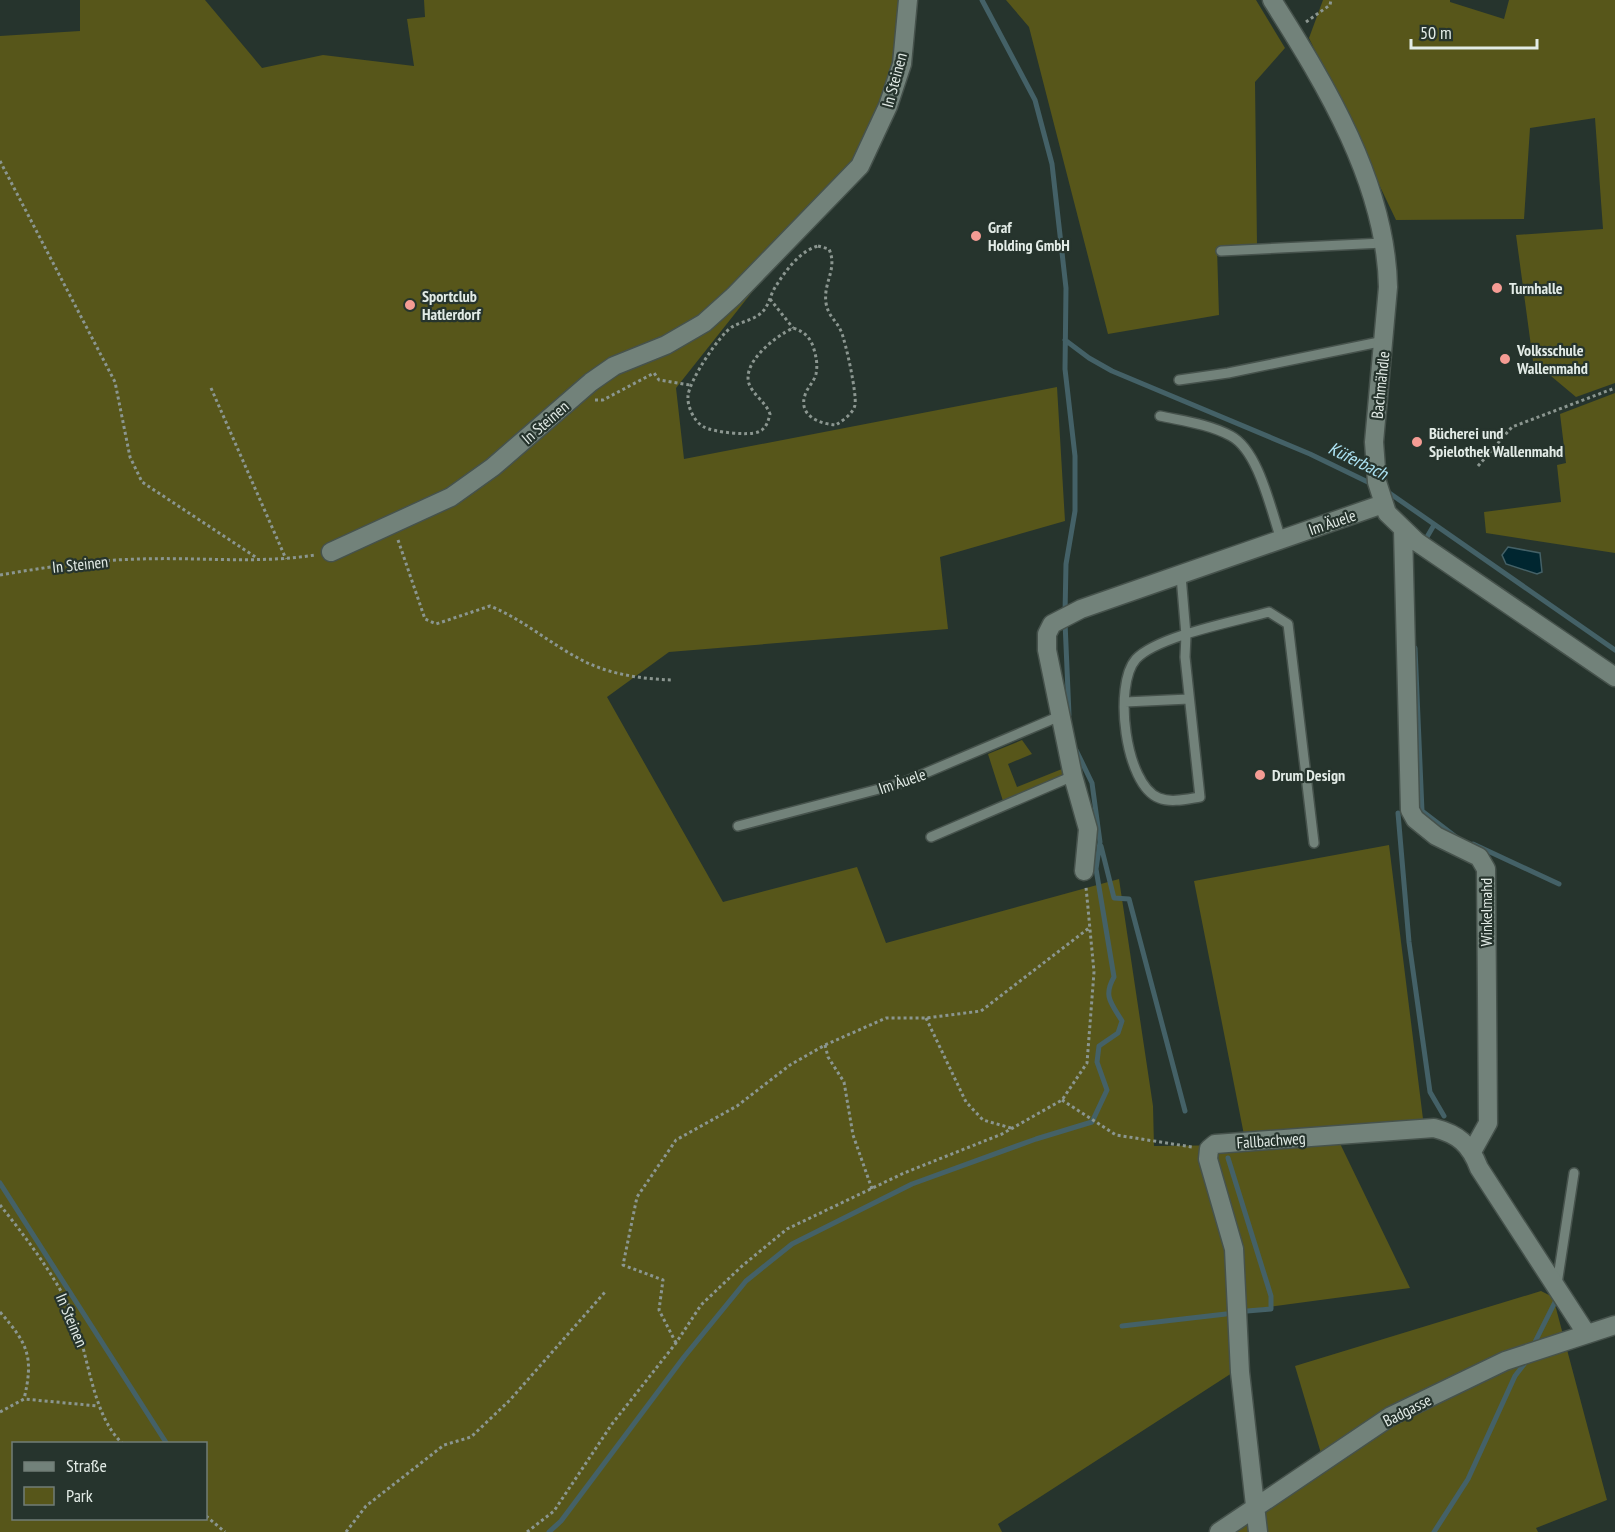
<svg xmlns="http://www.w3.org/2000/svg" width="1615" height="1532" viewBox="0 0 1615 1532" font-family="'PT Sans Narrow',sans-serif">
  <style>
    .green { fill: #57561a; fill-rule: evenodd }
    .water { fill: #002630; stroke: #446167; stroke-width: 1.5 }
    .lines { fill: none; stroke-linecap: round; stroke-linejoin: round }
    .stream { stroke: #446167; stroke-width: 5 }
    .lane-casing { stroke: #46524c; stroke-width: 12 }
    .street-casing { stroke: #46524c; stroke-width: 21 }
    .path { stroke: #8b9690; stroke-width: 3; stroke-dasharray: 3 3; stroke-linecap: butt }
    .lane { stroke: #72827a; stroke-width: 9 }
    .street { stroke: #72827a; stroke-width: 18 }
    .poi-dot { fill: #f59c94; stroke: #26342d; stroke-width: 2 }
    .labels { text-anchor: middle; stroke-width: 4.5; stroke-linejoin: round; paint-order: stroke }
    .street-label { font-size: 16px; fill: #e2ebe6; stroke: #26342d }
    .poi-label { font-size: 16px; font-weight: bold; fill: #e2ebe6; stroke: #26342d; text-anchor: start }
    .water-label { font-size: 18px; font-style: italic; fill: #ace2f2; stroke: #26342d }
  </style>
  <rect width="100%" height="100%" fill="#26342d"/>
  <path class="green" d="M80,0h125l57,68 61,-13 91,11 -7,-47 18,-2 -1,-17h478l-7,68 -31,83 -188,237 8,71 373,-72 8,134 -125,36 8,72 -279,23 -62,45 116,205 134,-35 29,76 233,-64 34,227 1,40 92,-1 -52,-264 195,-36 34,274 -91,8 78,161 -180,24 2,61 -234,151 4,8h-1002v-1496l80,-5zM14,1444h192v74h-192z
    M1006,0h250l29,48 -30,34 2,164 -40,2 2,67 -111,19 -79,-307z
    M1323,0h127v2l54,17 5,-19h106v383l-39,14 -43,-36 -17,-126 87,-6 -8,-111 -65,10 -6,91 -128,1 -87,-182z
    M1615,393v160l-129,-20 -2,-21 77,-10 -4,-37 9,-2 -6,-49z
    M1022,740l10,14 -24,10 9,23 45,-18 -5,-29 8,35 -62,26 -15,-47z
    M1541,1291l12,6 54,203 -71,28 2,4h-304l92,-62 -31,-104z"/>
  <path class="water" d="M1508,547l32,6 2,19 -5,2 -31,-10 -4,-9z"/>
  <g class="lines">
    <path class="stream" d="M982,0l53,100 17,64 14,124 -1,81 10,87v55l-9,53 -1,49
      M1065,340l24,18 23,13 198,83 64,31
      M1385,490l230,160
      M1427,537l7,-12
      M1065,622l4,93
      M1415,648l7,163 34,26
      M1398,813l11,129 21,150 14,24
      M1473,844l86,40
      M1101,846l13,52 15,1 56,212
      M1228,1158l43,138v13l-24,2
      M0,1183l167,261
      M1122,1326l104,-12
      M1534,1344l22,-44 -2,-3
      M549,1532l12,-11 123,-164 62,-76 46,-37 120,-60 124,-45 56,-17 15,-32 -10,-28 2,-16 19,-13 4,-12c-11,-18 -19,-25 -8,-44l-18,-108 4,-27 -8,-59 -16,-33
      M1434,1532l34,-53 47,-103 10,-13"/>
    <g class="lane-casing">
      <path id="lane" d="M1221,251l162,-8
        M1179,380l49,-7 156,-32
        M1160,416c23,5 49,8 71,20 28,15 40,75 50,103
        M1181,576l5,59 -1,22 15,140c-13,2 -29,6 -41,1 -34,-13 -46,-113 -23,-139 21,-23 101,-38 133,-47l19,12 26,219
        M1125,702l64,-3
        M738,826l164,-43 158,-67
        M931,837l142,-61
        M1557,1284l17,-111"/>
    </g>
    <g class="street-casing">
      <path id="street" d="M1272,0c54,85 114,184 116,287l-14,155 3,40 10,31 30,29 198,135
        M1403,530l7,280 5,9 21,17 43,21 7,12 2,254 -15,27
        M331,552l120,-55 42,-30 98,-85 23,-16 52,-21 38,-22 30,-27 126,-130 28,-60 14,-42 6,-64
        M1084,871l4,-42 -15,-53 -26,-126v-16l5,-10 29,-15 302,-105
        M1219,1532l172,-116 114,-55 110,-36
        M1258,1532l-18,-160 -6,-123 -26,-90 1,-10 6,-5 219,-16c24,6 36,16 45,40l107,165"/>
    </g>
    <path class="path" d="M1306,22l24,-17 1,-5
      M0,161l115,221 15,75 12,25 115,76
      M818,246l11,3c9,20 -6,33 -3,54 2,13 10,17 15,28 5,12 16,63 14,74 -2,9 -12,15 -19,20 -16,-1 -38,-9 -31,-30 2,-7 9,-13 11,-21 2,-10 0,-18 -3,-28 -4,-10 -10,-15 -20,-18 -17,8 -56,37 -42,60 6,10 15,15 19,26 -2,8 -4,15 -12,18 -10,4 -45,0 -54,-5 -10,-5 -17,-21 -16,-31 1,-15 31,-61 44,-69 10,-6 24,-7 32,-17 5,-6 7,-17 12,-24 10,-16 24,-35 42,-40z
      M770,299l23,29
      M211,388l75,171
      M595,400h8l51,-27 5,7 31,5
      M1478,466l34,-39 103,-39
      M398,540l27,79 11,5 54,-18c32,13 58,36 88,52 28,16 63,21 94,22
      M0,575c47,-8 93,-15 141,-16 57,-2 117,5 174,-4
      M926,1018l40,84 17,18 28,8
      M825,1045l3,12 16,25 9,53 19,54
      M1062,1100l54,35 76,12
      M0,1205c24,30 50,64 68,99 21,41 21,109 55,140
      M0,1312c28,32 34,45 24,87
      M676,1343l-17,-33 4,-30 -40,-15 14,-68 39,-57 61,-34 53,-41 35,-20 61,-27h40l55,-7 108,-83
      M0,1412l24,-13 74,7
      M206,1516l19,16
      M346,1532l20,-26 78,-61 27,-8 39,-37 95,-108
      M527,1532l27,-21 58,-87 64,-81 25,-38 41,-39 45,-37 117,-56 98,-39 60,-34 25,-37 7,-91 -8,-85"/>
    <use href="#lane" class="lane"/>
    <use href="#street" class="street"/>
  </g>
  <g class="poi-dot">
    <circle cx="976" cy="236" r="6"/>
    <circle cx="1497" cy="288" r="6"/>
    <circle cx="410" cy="305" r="6"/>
    <circle cx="1505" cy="359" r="6"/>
    <circle cx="1417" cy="442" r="6"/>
    <circle cx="1260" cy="775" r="6"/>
  </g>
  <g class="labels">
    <g class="street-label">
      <text transform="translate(894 80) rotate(-75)" y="6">In Steinen</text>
      <text transform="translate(1380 385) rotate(-84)" y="6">Bachmähdle</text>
      <text transform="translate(545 422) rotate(-41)" y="6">In Steinen</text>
      <text transform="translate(1332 522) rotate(-19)" y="6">Im Äuele</text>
      <text transform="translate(80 564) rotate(-6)" y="6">In Steinen</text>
      <text transform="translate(902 781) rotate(-19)" y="6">Im Äuele</text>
      <text transform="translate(1486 912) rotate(-90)" y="6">Winkelmahd</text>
      <text transform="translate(1271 1140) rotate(-4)" y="6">Fallbachweg</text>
      <text transform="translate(72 1320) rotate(67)" y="6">In Steinen</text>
      <text transform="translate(1407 1410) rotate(-27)" y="6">Badgasse</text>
    </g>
    <g class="poi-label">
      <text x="988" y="233">Graf<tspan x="988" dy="18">Holding GmbH</tspan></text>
      <text x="1509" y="294">Turnhalle</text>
      <text x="422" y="302">Sportclub<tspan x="422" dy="18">Hatlerdorf</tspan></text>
      <text x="1517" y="356">Volksschule<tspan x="1517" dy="18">Wallenmahd</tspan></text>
      <text x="1429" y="439">Bücherei und<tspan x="1429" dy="18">Spielothek Wallenmahd</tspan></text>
      <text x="1272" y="781">Drum Design</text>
    </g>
    <g class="water-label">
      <text transform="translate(1358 461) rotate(26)" y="6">Küferbach</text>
    </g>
  </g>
  <rect x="12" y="1442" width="195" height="78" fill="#26342d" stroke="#717d77" stroke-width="1.5"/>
  <rect x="24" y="1462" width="30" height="9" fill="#72827a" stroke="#717d77" stroke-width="1.5"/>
  <text x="66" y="1472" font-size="18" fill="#e2ebe6">Straße</text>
  <rect x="24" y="1487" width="30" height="18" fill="#57561a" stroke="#717d77" stroke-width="1.5"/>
  <text x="66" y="1502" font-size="18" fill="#e2ebe6">Park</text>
  <path d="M1411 39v9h126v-9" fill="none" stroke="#e2ebe6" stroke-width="3"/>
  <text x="1420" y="39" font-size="18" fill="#e2ebe6" stroke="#26342d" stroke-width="4.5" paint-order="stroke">50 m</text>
</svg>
